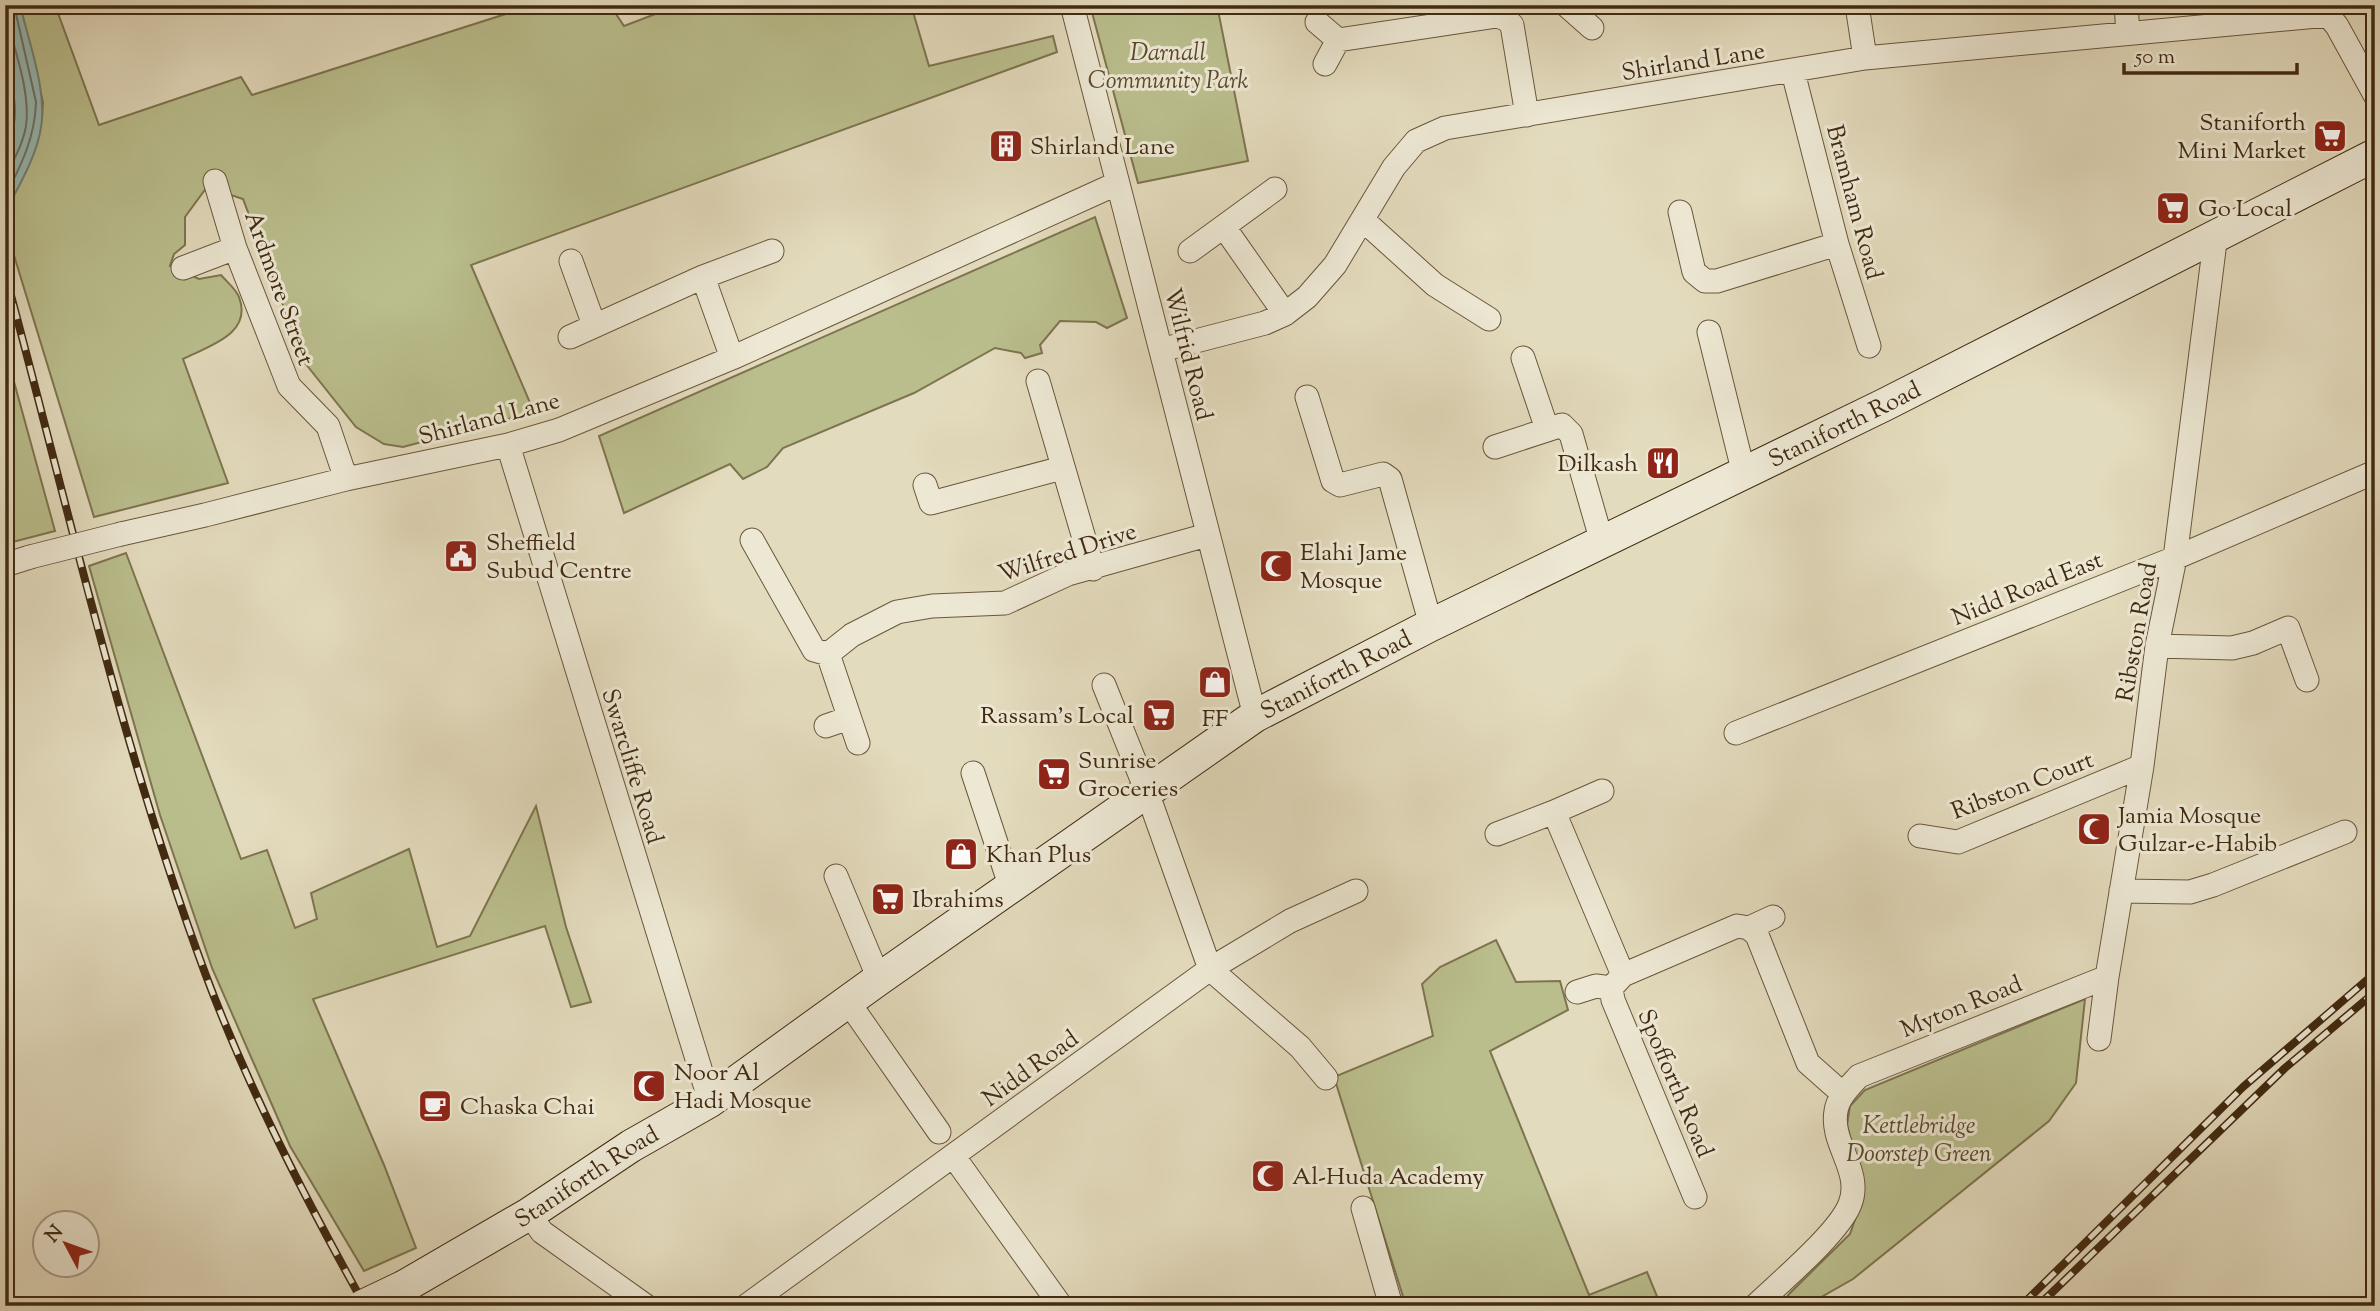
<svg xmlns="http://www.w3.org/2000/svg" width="2380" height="1311" viewBox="0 0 2380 1311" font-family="'Sorts Mill Goudy',serif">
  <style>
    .green { fill: #babe8d; stroke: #7e744f; stroke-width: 2 }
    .water { fill: #96bab6; stroke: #748074; stroke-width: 2 }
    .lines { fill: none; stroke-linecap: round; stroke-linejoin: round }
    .shore { stroke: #6c7264; stroke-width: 2 }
    .street-casing { stroke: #6a563c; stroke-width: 25 }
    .secondary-casing { stroke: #412a11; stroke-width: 34 }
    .street { stroke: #ede8d4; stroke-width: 23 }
    .secondary { stroke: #ede8d4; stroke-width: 32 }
    .rail-casing { stroke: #412a11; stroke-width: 8 }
    .rail { stroke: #ede8d4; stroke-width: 5; stroke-dasharray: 16; stroke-linecap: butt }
    .street-bridge-casing { stroke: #6a563c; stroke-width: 25; stroke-linecap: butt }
    .secondary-bridge-casing { stroke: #412a11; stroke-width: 34; stroke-linecap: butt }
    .street-bridge { stroke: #ede8d4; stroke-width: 23 }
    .secondary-bridge { stroke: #ede8d4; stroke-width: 32 }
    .labels { text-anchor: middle; stroke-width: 6; stroke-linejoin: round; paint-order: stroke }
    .park-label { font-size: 24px; font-style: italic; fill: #59482a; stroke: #ede8d4 }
    .street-label { font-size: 24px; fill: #412a11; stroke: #ede8d4 }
    .poi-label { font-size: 24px; fill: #412a11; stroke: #ede8d4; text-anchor: start }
  </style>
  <rect width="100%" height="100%" fill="#e3dbbd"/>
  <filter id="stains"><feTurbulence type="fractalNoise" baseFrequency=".00286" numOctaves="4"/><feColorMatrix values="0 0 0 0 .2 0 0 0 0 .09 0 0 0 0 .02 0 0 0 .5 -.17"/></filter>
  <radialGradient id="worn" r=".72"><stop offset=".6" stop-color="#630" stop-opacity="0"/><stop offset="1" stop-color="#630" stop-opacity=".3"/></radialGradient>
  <path class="green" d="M20,5h35l44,120 142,-48 11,18 282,-90h76l14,21 55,-21h232l18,61 124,-30 4,16 -586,213 63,147 -131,35 -19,-3 -28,-17 -51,-64 -62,-164 -36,-12 -22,30v28l-11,9 -4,12 29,13 22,-4c6,7 15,14 18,22 14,37 -30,49 -56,62l45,124 -134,34 -89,-291v-13l37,-95 1,-16z
    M1090,5h127l31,156 -110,22z
    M1095,217l32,101 -20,10 -11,-6 -36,-1 -20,24 2,8 -17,5 -4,-5 -26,-5 -81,45 -131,55 -16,19 -24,12 -13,-15 -106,49 -25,-77z
    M5,349l50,182 -50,13z
    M126,553l115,306 26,-9 28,78 22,-9 -6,-26 98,-44 28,98 33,-11 66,-130 30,121 25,75 -20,5 -26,-81 -232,73 71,166 32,83 -52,23 -74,-125 -78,-178 -52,-153 -71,-249z
    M1496,940l20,42 44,-1 8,29 -78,41 99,244 58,-23 14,34h-255l-72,-229 99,-41 -11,-52 18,-17z
    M2085,999l-9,84 -27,38 -196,158 -44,25 -29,2 10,-13 60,-59 14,-40 -17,-69 3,-19 15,-16z"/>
  <path class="water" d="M5,5h15c9,38 29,90 20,128 -6,28 -22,54 -35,80z"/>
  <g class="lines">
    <path class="shore" d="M5,12c8,34 26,79 21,114 -3,18 -13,35 -21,51
      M5,57c9,36 17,61 0,96
      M5,197c16,-32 30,-59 31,-95l-22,-97"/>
    <g class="street-casing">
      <path id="street" d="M1072,5l183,711
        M1566,5l26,23
        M1857,5l8,53
        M2126,5l2,28
        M1317,22l21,18 -13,24
        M1338,40l159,-24 9,3 6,6 15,90
        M1793,72l44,172 32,102
        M215,181l20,67 54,138 39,40 18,53
        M1680,212l14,60 11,9h12l120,-37
        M1363,220l72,65 54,34
        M1224,227l61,87
        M1190,251l85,-62
        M571,261l23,64
        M183,268l52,-20
        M703,277l29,81
        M1709,332l35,142
        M570,337l133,-60 69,-26
        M1161,350l104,-27 20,-9 22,-17 28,-32 59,-98 22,-26 29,-13 420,-70 463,-43 9,11 38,69
        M1523,358l24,71
        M1038,381l55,188
        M1307,397l26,84 7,4 43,-11 7,5 41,146
        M508,445l202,656
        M1495,447l67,-22 9,9 31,108
        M925,485l6,18 131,-35
        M121,534l84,-19 141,-36 162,-34 51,-15 173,-72 384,-174
        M752,540l62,110 14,4 30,89
        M5,565l25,-8
        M2157,646l75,2 21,-5 35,-15 19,52
        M828,654l24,-19 45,-23 35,-6 73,-3 63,-29 139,-39
        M1104,685l43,107 63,177 90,78 26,31
        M826,726l23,-8
        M1736,733l439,-175 200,-86
        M973,773l38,115
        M1554,812l69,163
        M1497,834l57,-22 48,-21
        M1920,836l38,6 184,-76
        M836,876l43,103
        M2121,891l69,1 23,-7 132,-53
        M1749,928l24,-11
        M1611,988l2,12 82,197
        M1577,992l19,-6 15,2 12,-13 114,-49 12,2 8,7 51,128 35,31
        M849,1003l90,129
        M2099,1039l8,-62 35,-211 15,-120 18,-88 41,-324
        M954,1157l107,149
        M1363,1208l28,98
        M529,1214l13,18 104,74
        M746,1306l464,-337 80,-48 66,-30
        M1755,1306c24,-23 84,-73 95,-102 13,-33 -20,-60 -14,-93 2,-14 14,-25 23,-35l248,-99"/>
    </g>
    <g class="secondary-casing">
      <g id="secondary">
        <path id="s1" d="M405,1286l124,-72 102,-68 79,-45 169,-122 376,-263 176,-91 453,-220 491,-250"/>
      </g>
    </g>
    <use href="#street" class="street"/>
    <use href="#secondary" class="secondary"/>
    <g class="rail-casing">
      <path id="rail" d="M5,273c63,233 116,474 200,700 43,115 100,225 160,333
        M2021,1306l222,-219 132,-114
        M2038,1306l247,-238 90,-76"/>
    </g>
    <use href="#rail" class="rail"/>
    <g class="street-bridge-casing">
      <path id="street-bridge" d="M30,557l91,-23"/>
    </g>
    <g class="secondary-bridge-casing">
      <path id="secondary-bridge" d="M363,1306l42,-20"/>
    </g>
    <use href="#street-bridge" class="street-bridge"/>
    <use href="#secondary-bridge" class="secondary-bridge"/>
  </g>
  <defs>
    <g id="supermarket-square" transform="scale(1.75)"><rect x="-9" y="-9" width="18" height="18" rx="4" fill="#8f2418" stroke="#ede8d4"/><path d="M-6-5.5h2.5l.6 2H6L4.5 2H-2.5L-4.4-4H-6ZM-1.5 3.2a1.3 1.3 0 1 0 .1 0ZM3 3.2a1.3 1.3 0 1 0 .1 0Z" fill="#fff"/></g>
    <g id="building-square" transform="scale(1.75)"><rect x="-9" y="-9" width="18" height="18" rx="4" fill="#8f2418" stroke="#ede8d4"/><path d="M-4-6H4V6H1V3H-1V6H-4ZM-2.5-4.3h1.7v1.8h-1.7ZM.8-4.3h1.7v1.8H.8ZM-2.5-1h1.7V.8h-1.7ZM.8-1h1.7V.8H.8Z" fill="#fff"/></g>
    <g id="restaurant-square" transform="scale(1.75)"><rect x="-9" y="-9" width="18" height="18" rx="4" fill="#8f2418" stroke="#ede8d4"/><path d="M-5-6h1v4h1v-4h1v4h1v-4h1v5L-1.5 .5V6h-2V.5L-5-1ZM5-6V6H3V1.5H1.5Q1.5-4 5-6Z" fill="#fff"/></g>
    <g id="civic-square" transform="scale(1.75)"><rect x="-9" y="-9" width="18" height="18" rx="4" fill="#8f2418" stroke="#ede8d4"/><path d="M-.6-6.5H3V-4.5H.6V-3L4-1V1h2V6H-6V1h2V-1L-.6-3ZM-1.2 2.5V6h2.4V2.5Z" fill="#fff"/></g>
    <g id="mosque-square" transform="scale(1.75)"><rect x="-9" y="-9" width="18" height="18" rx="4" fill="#8f2418" stroke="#ede8d4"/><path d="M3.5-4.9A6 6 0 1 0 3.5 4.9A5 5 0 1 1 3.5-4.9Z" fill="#fff"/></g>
    <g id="shop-square" transform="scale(1.75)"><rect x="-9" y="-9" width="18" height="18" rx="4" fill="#8f2418" stroke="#ede8d4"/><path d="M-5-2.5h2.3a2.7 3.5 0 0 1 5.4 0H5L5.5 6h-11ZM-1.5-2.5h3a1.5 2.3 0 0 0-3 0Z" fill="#fff"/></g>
    <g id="cafe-square" transform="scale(1.75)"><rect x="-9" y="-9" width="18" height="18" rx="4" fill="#8f2418" stroke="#ede8d4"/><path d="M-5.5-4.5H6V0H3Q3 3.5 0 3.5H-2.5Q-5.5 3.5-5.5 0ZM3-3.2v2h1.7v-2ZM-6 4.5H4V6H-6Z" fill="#fff"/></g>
  </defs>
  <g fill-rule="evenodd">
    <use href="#supermarket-square" x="2330" y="136"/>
    <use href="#building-square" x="1006" y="146"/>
    <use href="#supermarket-square" x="2173" y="208"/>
    <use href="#restaurant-square" x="1663" y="463"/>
    <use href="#civic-square" x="461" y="556"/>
    <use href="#mosque-square" x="1276" y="566"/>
    <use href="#shop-square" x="1215" y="682"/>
    <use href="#supermarket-square" x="1159" y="715"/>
    <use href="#supermarket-square" x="1054" y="774"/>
    <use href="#mosque-square" x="2094" y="829"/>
    <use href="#shop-square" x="961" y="854"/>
    <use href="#supermarket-square" x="888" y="899"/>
    <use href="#mosque-square" x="649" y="1086"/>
    <use href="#cafe-square" x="435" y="1106"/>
    <use href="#mosque-square" x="1268" y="1176"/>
  </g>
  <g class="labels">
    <g class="park-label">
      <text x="1168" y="60">Darnall<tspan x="1168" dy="28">Community Park</tspan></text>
      <text x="1919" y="1133">Kettlebridge<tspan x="1919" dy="28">Doorstep Green</tspan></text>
    </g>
    <g class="street-label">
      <text transform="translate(1693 61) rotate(-9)" y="8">Shirland Lane</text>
      <text transform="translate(1855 202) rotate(75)" y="8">Bramham Road</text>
      <text transform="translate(280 288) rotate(70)" y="8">Ardmore Street</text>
      <text transform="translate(1189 354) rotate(76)" y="8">Wilfrid Road</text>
      <text transform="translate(489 418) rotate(-15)" y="8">Shirland Lane</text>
      <text dy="8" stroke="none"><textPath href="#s1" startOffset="1682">Staniforth Road</textPath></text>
      <text transform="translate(1067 552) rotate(-18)" y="8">Wilfred Drive</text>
      <text transform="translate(2027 588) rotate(-22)" y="8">Nidd Road East</text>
      <text transform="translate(2136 632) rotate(-80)" y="8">Ribston Road</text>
      <text dy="8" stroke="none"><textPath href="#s1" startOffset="1115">Staniforth Road</textPath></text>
      <text transform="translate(633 766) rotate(73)" y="8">Swarcliffe Road</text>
      <text transform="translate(2022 785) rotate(-21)" y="8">Ribston Court</text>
      <text transform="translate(1961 1006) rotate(-22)" y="8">Myton Road</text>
      <text transform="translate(1030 1068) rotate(-36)" y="8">Nidd Road</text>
      <text transform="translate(1676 1083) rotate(67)" y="8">Spofforth Road</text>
      <text dy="8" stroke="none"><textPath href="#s1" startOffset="212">Staniforth Road</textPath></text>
    </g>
    <g class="poi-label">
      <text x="2306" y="130" text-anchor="end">Staniforth<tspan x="2306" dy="28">Mini Market</tspan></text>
      <text x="1030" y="154">Shirland Lane</text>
      <text x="2198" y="216">Go Local</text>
      <text x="1638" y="471" text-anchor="end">Dilkash</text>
      <text x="486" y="550">Sheffield<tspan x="486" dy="28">Subud Centre</tspan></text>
      <text x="1300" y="560">Elahi Jame<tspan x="1300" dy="28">Mosque</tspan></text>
      <text x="1134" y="723" text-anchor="end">Rassam's Local</text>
      <text x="1215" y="726" text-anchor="middle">FF</text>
      <text x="1078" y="768">Sunrise<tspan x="1078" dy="28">Groceries</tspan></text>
      <text x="2118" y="823">Jamia Mosque<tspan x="2118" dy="28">Gulzar-e-Habib</tspan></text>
      <text x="986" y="862">Khan Plus</text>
      <text x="912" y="907">Ibrahims</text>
      <text x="674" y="1080">Noor Al<tspan x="674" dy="28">Hadi Mosque</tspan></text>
      <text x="460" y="1114">Chaska Chai</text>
      <text x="1292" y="1184">Al-Huda Academy</text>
    </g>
  </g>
  <rect width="2380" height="1311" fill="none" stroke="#e3dbbd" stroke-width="28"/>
  <rect x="7" y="7" width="2366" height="1297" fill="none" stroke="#412a11" stroke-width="3.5"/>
  <rect x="14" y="14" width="2352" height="1283" fill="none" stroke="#412a11" stroke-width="2"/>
  <g transform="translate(66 1244) rotate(311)"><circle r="33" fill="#ede8d4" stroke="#a89c86" stroke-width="2"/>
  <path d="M0-5L12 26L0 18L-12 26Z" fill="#8f2418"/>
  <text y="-10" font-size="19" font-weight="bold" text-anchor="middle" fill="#412a11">N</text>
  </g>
  <path d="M2124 63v10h173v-10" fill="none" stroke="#412a11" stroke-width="3.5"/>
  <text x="2135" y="63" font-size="21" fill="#412a11" stroke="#ede8d4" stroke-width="5" paint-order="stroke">50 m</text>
  <rect width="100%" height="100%" filter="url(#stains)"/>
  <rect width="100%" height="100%" fill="url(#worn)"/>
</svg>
